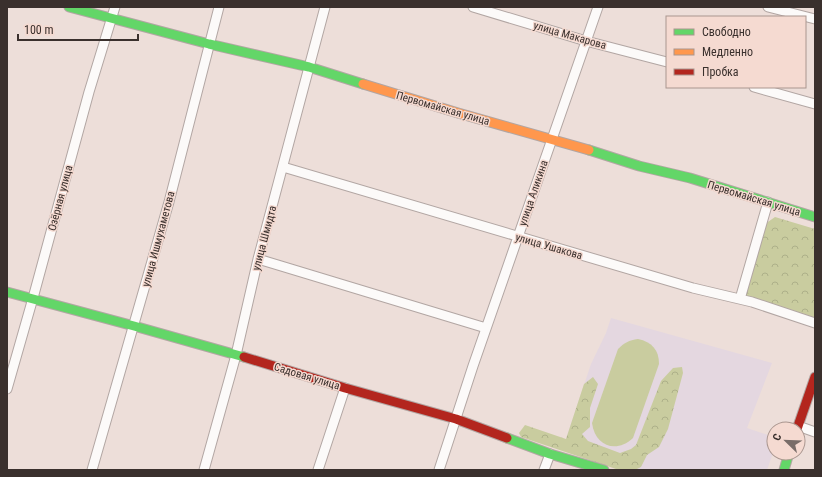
<svg xmlns="http://www.w3.org/2000/svg" width="822" height="477" viewBox="0 0 822 477" font-family="'Roboto Condensed',sans-serif">
  <style>
    .education { fill: #e4d7e0 }
    .forest { fill: url(#forest-crowns) }
    .garden { fill: #c9cc9f }
    .lines { fill: none; stroke-linecap: round; stroke-linejoin: round }
    .street-casing { stroke: #b2a6a3; stroke-width: 11 }
    .fast-casing { stroke: #b2a6a3; stroke-width: 11 }
    .slow-casing { stroke: #b2a6a3; stroke-width: 11 }
    .jam-casing { stroke: #b2a6a3; stroke-width: 11 }
    .street { stroke: #fcfaf9; stroke-width: 9 }
    .fast { stroke: #63d668; stroke-width: 9 }
    .slow { stroke: #ff974d; stroke-width: 9 }
    .jam { stroke: #b3261e; stroke-width: 9 }
    .labels { text-anchor: middle; stroke-width: 3; stroke-linejoin: round; paint-order: stroke }
    .street-label { font-size: 11px; fill: #3a302d; stroke: #f5dad1 }
  </style>
  <defs>
    <pattern id="forest-crowns" width="20" height="18" patternUnits="userSpaceOnUse"><rect width="20" height="18" fill="#c9cc9f"/><path d="M2 6a3 3 0 1 1 6 0M12 15a3 3 0 1 1 6 0" fill="none" stroke="#adb089"/></pattern>
  </defs>
  <rect width="100%" height="100%" fill="#edded9"/>
  <path class="education" d="M611,318l161,45 -25,65 27,9v13l-7,20h-134l-67,-31 25,-75 15,-31z"/>
  <path class="forest" d="M775,217l40,12v89l-71,-23 21,-71z
    M682,367l1,6 -15,56 -9,18 -12,8 -6,12 -6,3h-16l-98,-33 -2,-4 6,-8 41,14 18,-55 9,-7 5,7 -8,24v19l-8,7 6,7 32,12 11,-4 5,-4 25,-64 12,-13z"/>
  <path class="garden" d="M638,339c14,3 21,11 21,25l-26,74c-17,16 -38,8 -41,-15l26,-74c6,-6 11,-9 20,-10z"/>
  <g class="lines">
    <g class="street-casing">
      <path id="street" d="M473,7l113,34 81,21
        M768,7l47,12
        M754,87l61,17
        M283,167l410,121 59,14 63,21
        M258,259l228,69
        M740,299l28,-97
        M7,389l26,-91 56,-206 26,-85
        M798,426l17,6
        M92,470l77,-268 50,-195
        M204,470l32,-115 22,-96 67,-252
        M318,470l27,-82
        M439,470l34,-104 125,-359
        M544,470l6,-16"/>
    </g>
    <g class="fast-casing">
      <path id="fast" d="M69,7l140,37 100,23 54,17
        M589,150l50,16 51,12 125,39
        M7,292l127,34 110,31
        M507,438l43,16 54,16
        M784,470l5,-17"/>
    </g>
    <g class="slow-casing">
      <path id="slow" d="M363,84l95,29 131,37"/>
    </g>
    <g class="jam-casing">
      <path id="jam" d="M244,357l101,31 111,31 51,19
        M797,429l18,-52"/>
    </g>
    <use href="#street" class="street"/>
    <use href="#fast" class="fast"/>
    <use href="#slow" class="slow"/>
    <use href="#jam" class="jam"/>
  </g>
  <g class="labels">
    <g class="street-label">
      <text transform="translate(570 35) rotate(16)" y="4">улица Макарова</text>
      <text transform="translate(443 108) rotate(16)" y="4">Первомайская улица</text>
      <text transform="translate(533 193) rotate(-71)" y="4">улица Аликина</text>
      <text transform="translate(60 198) rotate(-75)" y="4">Озёрная улица</text>
      <text transform="translate(754 198) rotate(17)" y="4">Первомайская улица</text>
      <text transform="translate(264 238) rotate(-75)" y="4">улица Шмидта</text>
      <text transform="translate(158 239) rotate(-75)" y="4">улица Ишмухаметова</text>
      <text transform="translate(549 246) rotate(16)" y="4">улица Ушакова</text>
      <text transform="translate(307 376) rotate(17)" y="4">Садовая улица</text>
    </g>
  </g>
  <rect width="822" height="477" fill="none" stroke="#3a302d" stroke-width="16"/>
  <rect x="666" y="16" width="140" height="72" fill="#f5dad1" stroke="#aa968f"/>
  <rect x="674" y="29" width="20" height="6" fill="#63d668" stroke="#aa968f"/>
  <text x="702" y="36" font-size="12" fill="#3a302d">Свободно</text>
  <rect x="674" y="49" width="20" height="6" fill="#ff974d" stroke="#aa968f"/>
  <text x="702" y="56" font-size="12" fill="#3a302d">Медленно</text>
  <rect x="674" y="69" width="20" height="6" fill="#b3261e" stroke="#aa968f"/>
  <text x="702" y="76" font-size="12" fill="#3a302d">Пробка</text>
  <g transform="translate(786 441) rotate(293)"><circle r="19" fill="#f5dad1" stroke="#aa968f"/>
  <path d="M0-3L7 15L0 10L-7 15Z" fill="#796d69"/>
  <text y="-6" font-size="11" font-weight="bold" text-anchor="middle" fill="#3a302d">С</text>
  </g>
  <path d="M18 34v6h120v-6" fill="none" stroke="#3a302d" stroke-width="2"/>
  <text x="24" y="34" font-size="12" fill="#3a302d" stroke="#f5dad1" stroke-width="3" paint-order="stroke">100 m</text>
</svg>
